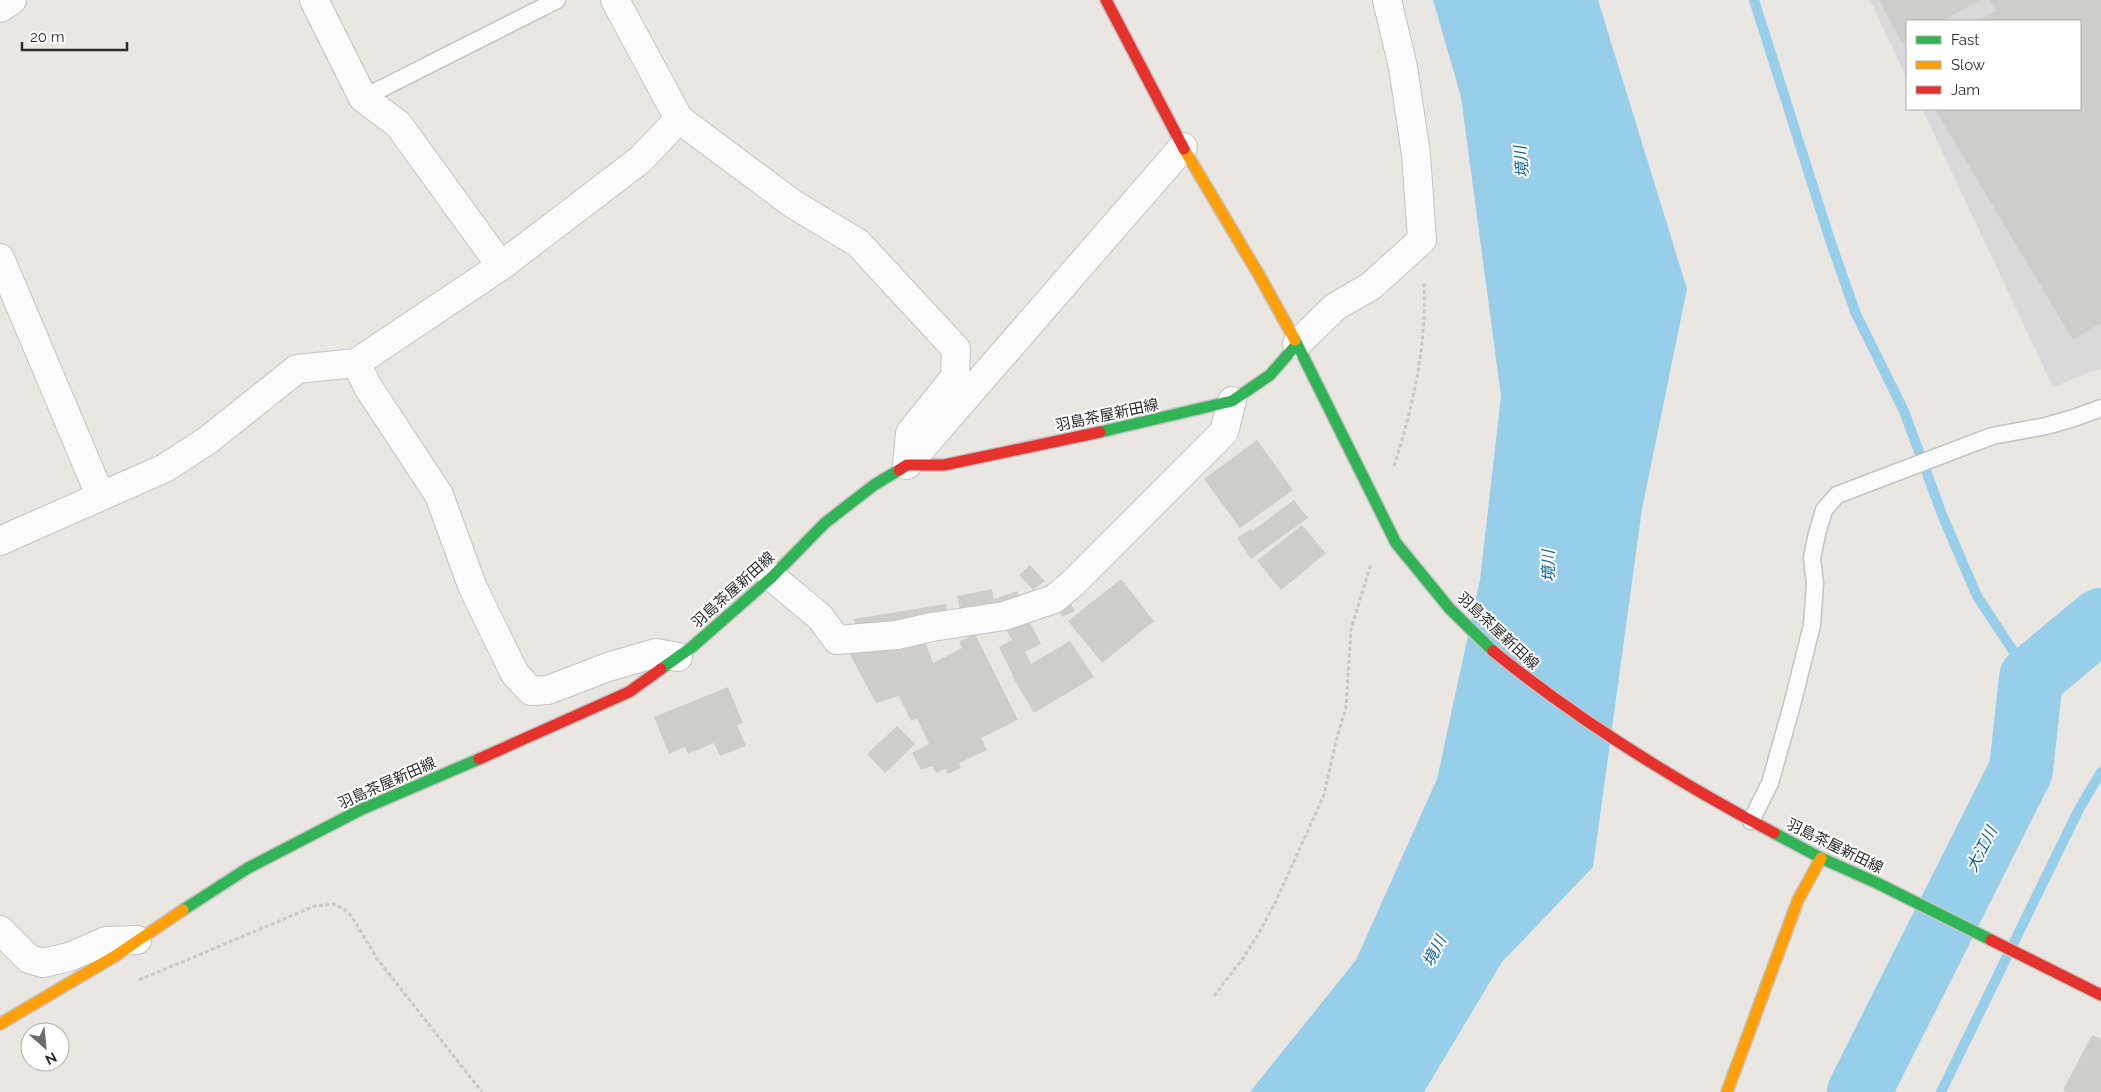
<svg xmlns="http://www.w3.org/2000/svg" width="2101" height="1092" viewBox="0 0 2101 1092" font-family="Raleway,'Noto Sans JP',sans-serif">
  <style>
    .industrial { fill: #dad8d9 }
    .water { fill: #97ceea }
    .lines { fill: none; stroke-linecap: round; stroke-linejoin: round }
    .stream { stroke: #97ceea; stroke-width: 10 }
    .river { stroke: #97ceea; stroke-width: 64 }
    .building { fill: #cfcdc9 }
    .lane-casing { stroke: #c3c3c3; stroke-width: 19 }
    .street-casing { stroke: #c3c3c3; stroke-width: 30 }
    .fast-casing { stroke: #c3c3c3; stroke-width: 14 }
    .slow-casing { stroke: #c3c3c3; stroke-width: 14 }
    .jam-casing { stroke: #c3c3c3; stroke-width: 14 }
    .path { stroke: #c8c8c7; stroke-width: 3; stroke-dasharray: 4 2.5; stroke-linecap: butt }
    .lane { stroke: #fcfbfb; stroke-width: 16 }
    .street { stroke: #fcfbfb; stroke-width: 28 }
    .fast { stroke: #30b455; stroke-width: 11 }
    .slow { stroke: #ff9f0a; stroke-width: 11 }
    .jam { stroke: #e5322d; stroke-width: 11 }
    .labels { text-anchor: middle; stroke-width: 4; stroke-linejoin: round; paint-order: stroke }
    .street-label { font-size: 15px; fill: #2c2c2c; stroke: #fff }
    .water-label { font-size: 16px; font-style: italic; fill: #0f609d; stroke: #fff }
  </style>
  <rect width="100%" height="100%" fill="#eae7e2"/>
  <path class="industrial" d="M1870,0h231v368l-48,19 -131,-278h158v-88h-173v58z"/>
  <path class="water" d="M1433,0h165l89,289 -45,220 -49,358 -91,95 -78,130h-174l106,-132 81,-181 43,-199 21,-184 -40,-299z"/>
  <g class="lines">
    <path class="stream" d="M1754,0l76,240 26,74 48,97 39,106 34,79 54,82
      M1941,1092l137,-281 23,-39"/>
    <path class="river" d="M1859,1092l162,-322 10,-92 70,-58"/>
  </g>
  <path class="building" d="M1879,0h101l-38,21h-35v20l-5,2z
    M1990,0h111v323l-28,17 -138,-231h145v-88h-103l19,-10z
    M1257,440l36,50 -53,38 -36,-49z
    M1294,500l14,18 -57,41 -14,-21 14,-9 1,2z
    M1302,525l24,28 -45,37 -24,-29z
    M1030,565l15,16 -12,9 -14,-15z
    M1121,579l33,42 -52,42 -34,-42z
    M992,589l2,10 23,-8 3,8 -60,12 -3,-15z
    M1068,599l7,12 -13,6 -6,-12z
    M946,604l2,14 -91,15 -3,-14z
    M1028,619l13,25 -16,8 6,12 39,-23 24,36 -60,36 -22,-37 1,-1 -14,-28 13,-7 -6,-10z
    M975,634l43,86 -37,18 6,12 -28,13 2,5 -13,6 -3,-5 -9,4 -4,-7 -11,4 -9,-17 17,-9 -12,-26 -6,3 -12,-25 -23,7 -28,-52 75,-16 10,28 29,-15 -3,-6z
    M728,687l15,36 -6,2 9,21 -26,10 -6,-13 -26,11 -3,-7 -16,7 -15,-37z
    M897,726l18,18 -30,29 -18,-19z
    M2092,1035l9,4v53h-34l-4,-2z"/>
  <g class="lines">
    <g class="lane-casing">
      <path id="lane" d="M363,98l194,-98
        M1751,821l19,-38 22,-78 20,-80 3,-42 -3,-25 5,-24 7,-24 13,-15 155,-59 54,-10 28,-8 27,-10"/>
    </g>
    <g class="street-casing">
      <path id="street" d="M314,0l49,98 35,26 103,142
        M0,8l12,-8
        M679,119l114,85 65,39 98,106 -1,28 -45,56 -3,32
        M0,258l100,237
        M1297,344l38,-37 36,-21 51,-46 -6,-86 -13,-87 -16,-67
        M356,363l12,24 71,108 34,93 42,86 16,17 17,-1 60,-23 48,-14 22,4
        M919,451l264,-304
        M0,541l165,-73 43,-28 89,-71 59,-6 145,-97 139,-106 39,-41 -64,-119
        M772,577l48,40 17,23 60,-5 35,-8 72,-11 50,-17 19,-16 151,-151 8,-31
        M0,930l29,29 14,4 26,-6 37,-16 31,-1"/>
    </g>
    <g class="fast-casing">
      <path id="fast" d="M1295,340l101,203 54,66 43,42
        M1100,432l132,-31 38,-26 27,-31
        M661,669l31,-22 80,-70 53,-54 49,-38 25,-15
        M1774,833l47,25 56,25 114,57
        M183,910l65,-42 112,-58 119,-51"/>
    </g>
    <g class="slow-casing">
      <path id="slow" d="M1184,149l75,126 36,65
        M0,1024l115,-68 68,-46
        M1727,1092l71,-192 23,-42"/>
    </g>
    <g class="jam-casing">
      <path id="jam" d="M1106,0l78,149
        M899,470l8,-5h37l156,-33
        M1493,651c87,71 183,130 281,182
        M479,759l150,-67 32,-23
        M1991,940l110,55"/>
    </g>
    <path class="path" d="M1394,466c19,-59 33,-121 30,-183
      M139,980l176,-74 19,-2 10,5 8,8 26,43 104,132
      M1214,996l30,-39 16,-26 16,-30 48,-106 12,-54 10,-34 5,-78 20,-65"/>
    <use href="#lane" class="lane"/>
    <use href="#street" class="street"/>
    <use href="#fast" class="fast"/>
    <use href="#slow" class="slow"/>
    <use href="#jam" class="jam"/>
  </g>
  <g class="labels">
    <g class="street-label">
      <text transform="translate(1107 415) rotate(-12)" y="5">羽島茶屋新田線</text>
      <text transform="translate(733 590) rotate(-42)" y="5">羽島茶屋新田線</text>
      <text transform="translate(1498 631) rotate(43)" y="5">羽島茶屋新田線</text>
      <text transform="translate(387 783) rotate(-24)" y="5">羽島茶屋新田線</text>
      <text transform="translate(1835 846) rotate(26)" y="5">羽島茶屋新田線</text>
    </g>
    <g class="water-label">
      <text transform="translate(1521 162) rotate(-95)" y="6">境川</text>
      <text transform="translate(1548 566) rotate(-91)" y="6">境川</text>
      <text transform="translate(1981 849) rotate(-63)" y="6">大江川</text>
      <text transform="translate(1434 951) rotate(-63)" y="6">境川</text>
    </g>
  </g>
  <rect x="1906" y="20" width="175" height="90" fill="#ffffff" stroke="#ababab"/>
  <rect x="1916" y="36" width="25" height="8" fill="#30b455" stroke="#ababab"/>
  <text x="1951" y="45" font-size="15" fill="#2c2c2c">Fast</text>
  <rect x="1916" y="61" width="25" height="8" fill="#ff9f0a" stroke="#ababab"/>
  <text x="1951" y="70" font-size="15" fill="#2c2c2c">Slow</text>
  <rect x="1916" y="86" width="25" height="8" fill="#e5322d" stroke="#ababab"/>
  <text x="1951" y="95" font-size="15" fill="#2c2c2c">Jam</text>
  <g transform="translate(45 1047) rotate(153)"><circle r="24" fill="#ffffff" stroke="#ababab"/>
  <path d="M0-4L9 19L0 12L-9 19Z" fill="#6e6d6c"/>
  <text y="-8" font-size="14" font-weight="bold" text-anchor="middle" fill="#2c2c2c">N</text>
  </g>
  <path d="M22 42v8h105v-8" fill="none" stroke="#2c2c2c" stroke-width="2.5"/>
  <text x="30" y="42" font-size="15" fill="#2c2c2c" stroke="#ffffff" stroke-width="4" paint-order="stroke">20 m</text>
</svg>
